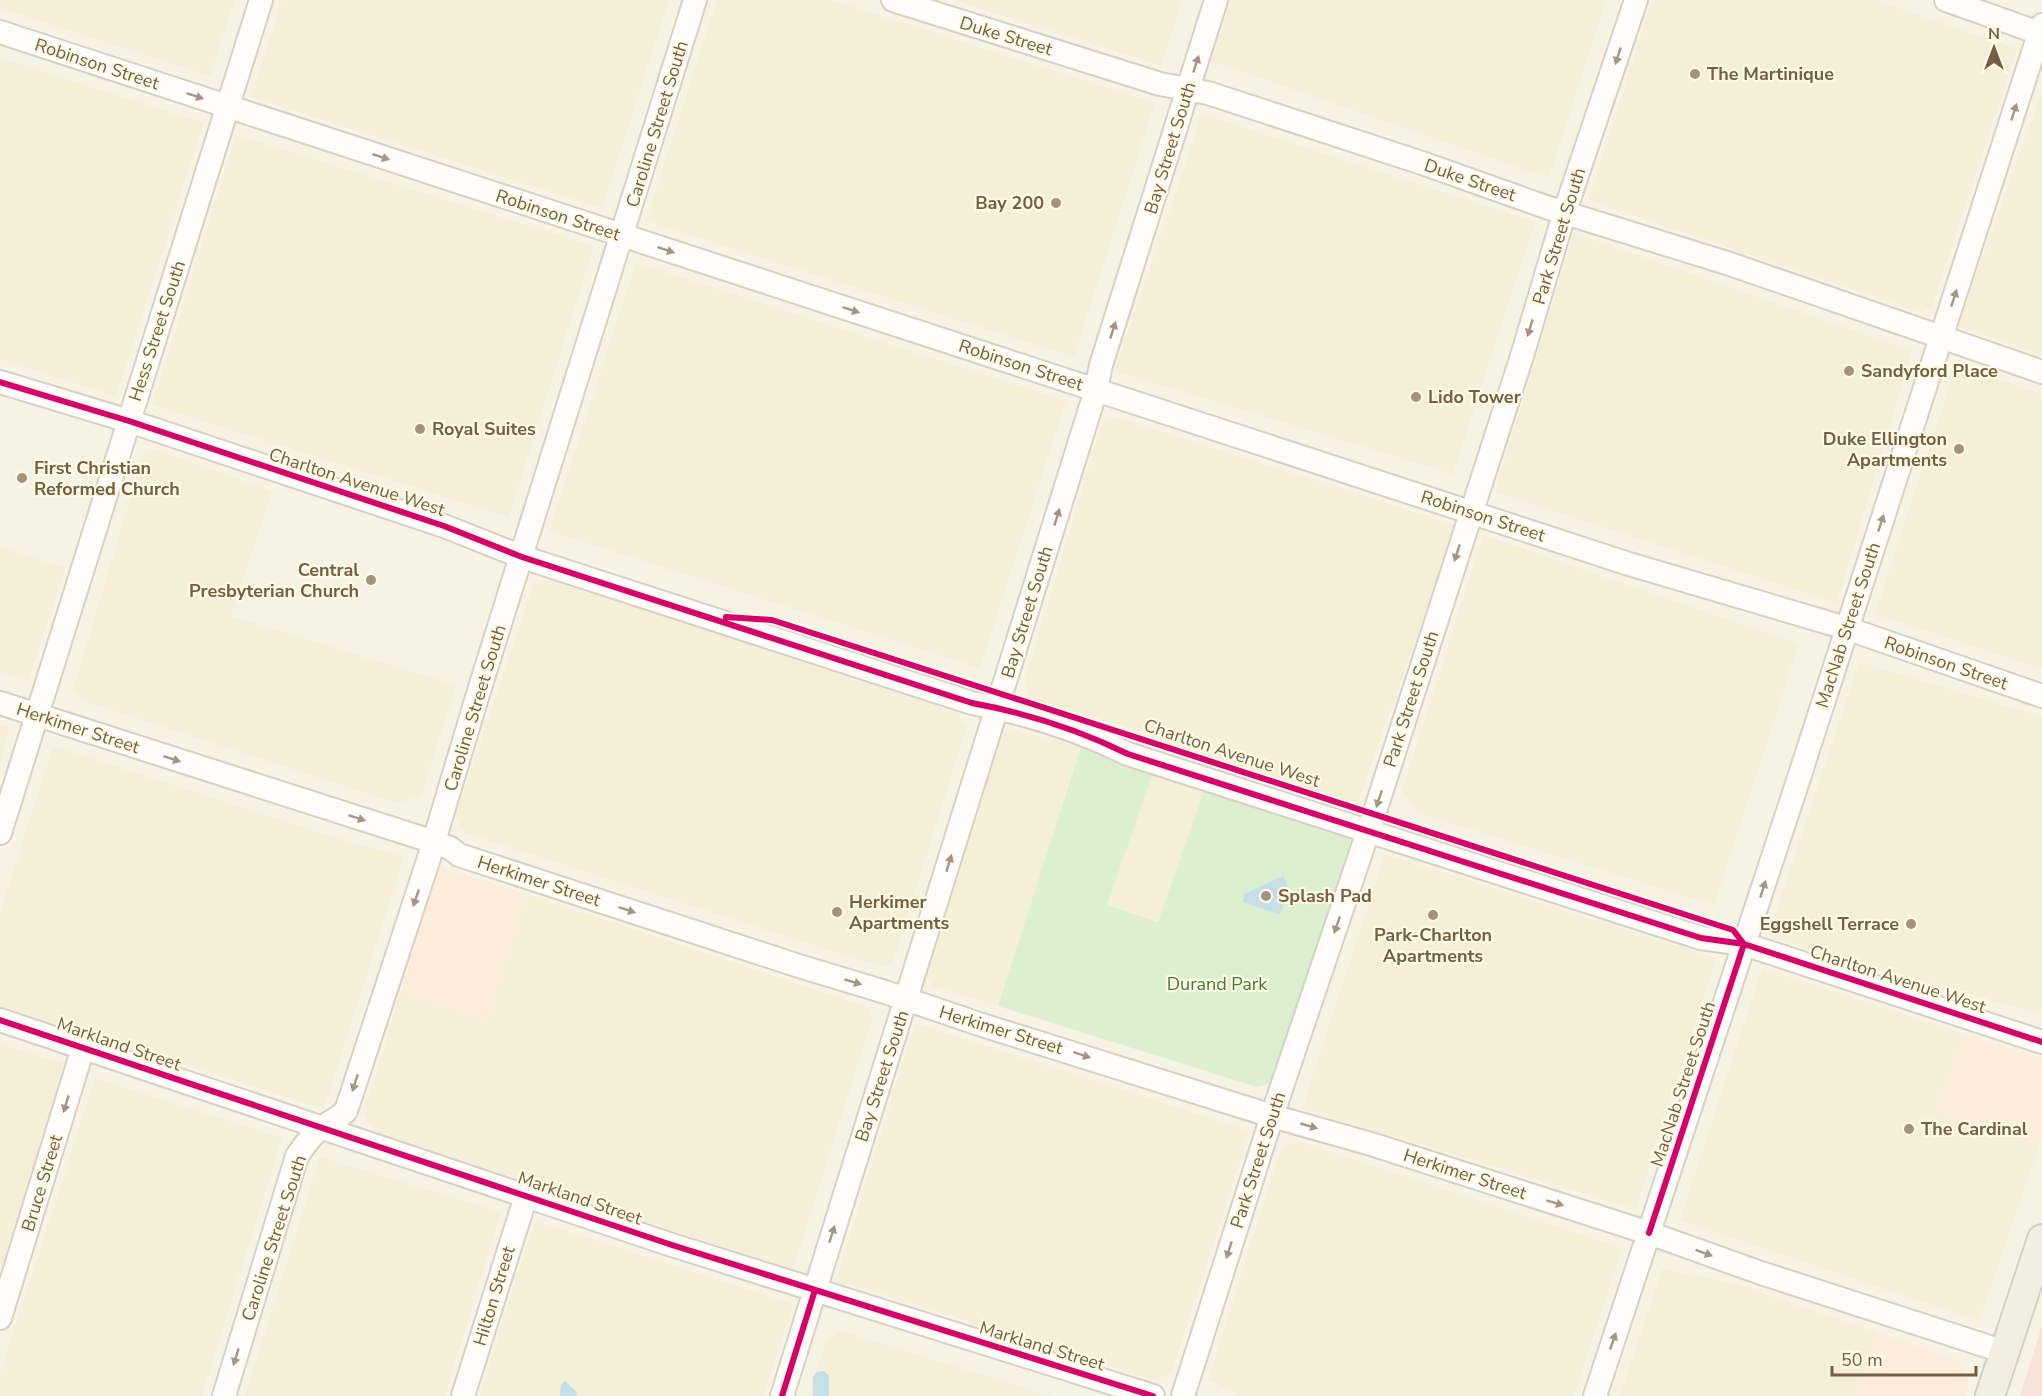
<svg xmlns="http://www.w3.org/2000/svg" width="2042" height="1396" viewBox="0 0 2042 1396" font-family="'Nunito Sans',sans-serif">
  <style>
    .residential { fill: #f5efd7 }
    .commercial { fill: #fbedda }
    .medical { fill: #f9e2da }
    .green { fill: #dcefce }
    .water { fill: #c6dee6 }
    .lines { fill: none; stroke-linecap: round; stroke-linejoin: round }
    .minor-casing { stroke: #d7d0c3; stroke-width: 26 }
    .major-casing { stroke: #d5cfc2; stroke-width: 32 }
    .minor { stroke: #fefdfb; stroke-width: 22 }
    .major { stroke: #f2efe2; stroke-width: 28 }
    .cycleway-casing { stroke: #fffae5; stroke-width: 10 }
    .cycleway { stroke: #d6006c; stroke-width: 6 }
    .oneway { fill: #a49685 }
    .poi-dot { fill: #a2937d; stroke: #fffae5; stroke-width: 2 }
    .labels { text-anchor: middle; stroke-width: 4.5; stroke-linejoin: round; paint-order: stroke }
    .street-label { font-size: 18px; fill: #745f45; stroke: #fffae5 }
    .poi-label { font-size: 18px; font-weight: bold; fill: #745f45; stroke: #fffae5; text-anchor: start }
    .park-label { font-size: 18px; fill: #427b3c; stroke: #fffae5 }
  </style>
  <rect width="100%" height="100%" fill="#f6f3e5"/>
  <path class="residential" d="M0,0h235l-25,76 -210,-68z
    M282,0h387l-67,208 -351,-111z
    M717,0h114l324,103 -81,254 -428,-136z
    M954,0h228l-21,66z
    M1231,0h375l-57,178 -338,-117z
    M1652,0h223l142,49 -85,258 -11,6 -332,-113z
    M0,58l204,65 -88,273 -116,-37z
    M2042,91v264l-84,-28z
    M1202,114l333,108 -82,252 -338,-103z
    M236,135l358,111 -85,271 -357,-112z
    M1574,233l338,118 -75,252 -342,-111z
    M636,263l430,138 -86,267 -431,-137z
    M1956,366l86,28v275l-167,-55z
    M1115,417l341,108 -100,283 -234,-82 -92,-28 -6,-16 79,-261z
    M154,449l118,42 -41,125 225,69 -35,112 -25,6 -315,-103 -8,-10 71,-238z
    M1483,535l316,109 -85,261 -296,-92 -16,-22z
    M0,547l65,21 -37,113 -28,-9z
    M550,579l407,131 9,19 -73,233 -11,5 -417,-134 -10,-16 79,-234z
    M1859,662l183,55v298l-274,-79z
    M0,725l10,3 -10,33z
    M1015,729l66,18 -83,259 -66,-20 -5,-10 75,-241z
    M53,746l277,90 74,21 -80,252 -324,-102v-94z
    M1153,773l51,18 -46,131 -51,-17z
    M1385,854l331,104 -80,251 -334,-100z
    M527,894l341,113 4,12 -79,251 -419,-139 -10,-18 37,-121 86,29z
    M1762,968l200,66 -27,78 104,34 -60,175 -299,-101z
    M915,1023l335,108 -78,240 -16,10 -320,-101z
    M0,1044l65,20 -65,208z
    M95,1078l187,60 -80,258h-202v-22z
    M1297,1141l325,107 -48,148h-332l-34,-16 73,-232z
    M320,1157l181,55 -56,184h-200z
    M535,1221l258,83 -30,92h-284z
    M1662,1269l73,15 141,48 -20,64h-236z
    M841,1331l210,65h-243l19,-57z"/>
  <path class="commercial" d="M439,867l88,27 -40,127 -86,-29z
    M1962,1034l80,24v79l-3,9 -104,-34z
    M1876,1332l83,28 10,22 -4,14h-109z"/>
  <path class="medical" d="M2042,1325v71h-22z"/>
  <path class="green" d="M1081,747l72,26 -46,132 51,17 46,-131 136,36 11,12 -76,243 -18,5 -259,-81z"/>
  <path class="water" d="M1283,876c9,14 3,25 -4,38l-36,-12 1,-8z
    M824,1371l5,5v20h-16v-19l4,-5z
    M565,1381l10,9 3,6h-18l1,-11z"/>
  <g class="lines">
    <g class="minor-casing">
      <path id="minor" d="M893,0l267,84 48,9 214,70 124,44 184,57 312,108
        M1946,0l96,34
        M0,32l1629,532 217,64 196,68
        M0,382l129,39 315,105 78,31 450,146c54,10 107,27 156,51l573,184 43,6 298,98
        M0,703l434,139 16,6 9,7 340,111 86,26 94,32 293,92 99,28 278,89 112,40 244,79
        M0,833l261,-833
        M0,1020l672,225 481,151
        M0,1318l83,-270
        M224,1396l73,-240c7,-10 15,-22 25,-29 9,-5 16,-9 24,-16l82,-250 50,-167 217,-694
        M463,1396l63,-200
        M782,1396l314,-1006 5,-25 115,-365
        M1183,1396l89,-280 106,-314 144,-446 43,-145 71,-211
        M1595,1396l200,-606 247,-765"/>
    </g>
    <g class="major-casing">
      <path id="major" d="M1990,1396l52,-157"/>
    </g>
    <use href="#minor" class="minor"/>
    <use href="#major" class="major"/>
    <g class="cycleway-casing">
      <path id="cycleway" d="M0,382l129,39 315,105 78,31 450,146c54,10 107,27 156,51l573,184 43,6 298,98
        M726,617l46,3 961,310 11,14
        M0,1020l672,225 481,151
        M1649,1233l95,-289
        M782,1396l33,-106"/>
    </g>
    <use href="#cycleway" class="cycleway"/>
  </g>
  <defs><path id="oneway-solid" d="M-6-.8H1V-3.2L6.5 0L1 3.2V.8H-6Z" transform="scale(1.5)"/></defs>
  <g class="oneway">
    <use href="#oneway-solid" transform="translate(1618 56) rotate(108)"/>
    <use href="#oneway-solid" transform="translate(1196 64) rotate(-72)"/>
    <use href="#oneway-solid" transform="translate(195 96) rotate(18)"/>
    <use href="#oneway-solid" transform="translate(2014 112) rotate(-72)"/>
    <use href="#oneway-solid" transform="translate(381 157) rotate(18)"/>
    <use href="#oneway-solid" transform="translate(666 250) rotate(18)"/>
    <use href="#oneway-solid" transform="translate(1954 298) rotate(-72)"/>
    <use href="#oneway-solid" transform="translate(851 310) rotate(18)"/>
    <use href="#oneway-solid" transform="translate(1530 328) rotate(107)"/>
    <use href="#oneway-solid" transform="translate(1113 330) rotate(-72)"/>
    <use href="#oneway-solid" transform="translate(1057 517) rotate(-73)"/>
    <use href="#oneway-solid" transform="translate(1881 523) rotate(-72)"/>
    <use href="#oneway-solid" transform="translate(1457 553) rotate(108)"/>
    <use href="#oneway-solid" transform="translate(172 759) rotate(18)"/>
    <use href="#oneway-solid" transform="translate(1379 799) rotate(108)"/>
    <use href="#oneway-solid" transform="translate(357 818) rotate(18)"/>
    <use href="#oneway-solid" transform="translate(949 863) rotate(-73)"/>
    <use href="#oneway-solid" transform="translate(1763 889) rotate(-72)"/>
    <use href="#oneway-solid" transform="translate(416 898) rotate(109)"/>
    <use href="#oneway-solid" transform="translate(627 910) rotate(18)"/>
    <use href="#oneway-solid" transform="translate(1337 925) rotate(109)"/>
    <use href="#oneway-solid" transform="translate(853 982) rotate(17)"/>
    <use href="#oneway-solid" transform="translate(1082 1055) rotate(18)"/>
    <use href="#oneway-solid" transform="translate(355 1083) rotate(108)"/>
    <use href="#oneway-solid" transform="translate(66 1104) rotate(107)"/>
    <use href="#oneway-solid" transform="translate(1309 1126) rotate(16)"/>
    <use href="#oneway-solid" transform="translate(1555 1203) rotate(17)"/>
    <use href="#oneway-solid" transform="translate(832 1234) rotate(-73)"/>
    <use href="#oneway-solid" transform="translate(1229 1250) rotate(108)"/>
    <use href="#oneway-solid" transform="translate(1704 1253) rotate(20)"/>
    <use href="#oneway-solid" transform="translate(1613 1341) rotate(-71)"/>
    <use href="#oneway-solid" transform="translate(236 1357) rotate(107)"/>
  </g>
  <g class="poi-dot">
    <circle cx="1695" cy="74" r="6"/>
    <circle cx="1056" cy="203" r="6"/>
    <circle cx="1849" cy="371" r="6"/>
    <circle cx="1416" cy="397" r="6"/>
    <circle cx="420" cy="429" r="6"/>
    <circle cx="1959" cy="449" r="6"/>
    <circle cx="22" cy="478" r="6"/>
    <circle cx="371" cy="580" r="6"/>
    <circle cx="1266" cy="896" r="6"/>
    <circle cx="837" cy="912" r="6"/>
    <circle cx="1433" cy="915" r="6"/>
    <circle cx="1911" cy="924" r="6"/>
    <circle cx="1909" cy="1129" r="6"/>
  </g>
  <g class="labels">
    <g class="street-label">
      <text transform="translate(1006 36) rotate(17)" y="6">Duke Street</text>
      <text transform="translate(97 64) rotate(18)" y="6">Robinson Street</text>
      <text transform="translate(657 124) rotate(-73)" y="6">Caroline Street South</text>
      <text transform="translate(1170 148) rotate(-73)" y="6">Bay Street South</text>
      <text transform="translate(1470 180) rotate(19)" y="6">Duke Street</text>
      <text transform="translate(558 215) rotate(18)" y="6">Robinson Street</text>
      <text transform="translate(1559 236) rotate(-73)" y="6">Park Street South</text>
      <text transform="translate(157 331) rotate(-72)" y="6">Hess Street South</text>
      <text transform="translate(1021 365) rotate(18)" y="6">Robinson Street</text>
      <text transform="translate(357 482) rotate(18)" y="6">Charlton Avenue West</text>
      <text transform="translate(1483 516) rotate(18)" y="6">Robinson Street</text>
      <text transform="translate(1027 612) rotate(-73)" y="6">Bay Street South</text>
      <text transform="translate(1848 625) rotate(-72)" y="6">MacNab Street South</text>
      <text transform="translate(1946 663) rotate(19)" y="6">Robinson Street</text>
      <text transform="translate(1411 699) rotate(-72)" y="6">Park Street South</text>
      <text transform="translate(475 708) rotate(-73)" y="6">Caroline Street South</text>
      <text transform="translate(78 728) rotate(18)" y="6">Herkimer Street</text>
      <text transform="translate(1232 753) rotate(18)" y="6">Charlton Avenue West</text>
      <text transform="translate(539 881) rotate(18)" y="6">Herkimer Street</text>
      <text transform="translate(1898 979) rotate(18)" y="6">Charlton Avenue West</text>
      <text transform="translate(1001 1030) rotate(17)" y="6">Herkimer Street</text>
      <text transform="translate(119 1044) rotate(19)" y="6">Markland Street</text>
      <text transform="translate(882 1076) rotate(-72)" y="6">Bay Street South</text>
      <text transform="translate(1683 1084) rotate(-72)" y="6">MacNab Street South</text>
      <text transform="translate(1258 1160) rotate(-72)" y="6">Park Street South</text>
      <text transform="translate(1465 1174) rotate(18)" y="6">Herkimer Street</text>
      <text transform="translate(42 1183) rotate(-73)" y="6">Bruce Street</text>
      <text transform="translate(580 1198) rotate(19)" y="6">Markland Street</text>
      <text transform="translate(274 1238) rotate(-72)" y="6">Caroline Street South</text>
      <text transform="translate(494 1296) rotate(-73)" y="6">Hilton Street</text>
      <text transform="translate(1042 1346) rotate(17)" y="6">Markland Street</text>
    </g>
    <g class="poi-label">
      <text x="1707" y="80">The Martinique</text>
      <text x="1044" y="209" text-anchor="end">Bay 200</text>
      <text x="1861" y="377">Sandyford Place</text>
      <text x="1428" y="403">Lido Tower</text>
      <text x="432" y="435">Royal Suites</text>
      <text x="1947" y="445" text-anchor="end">Duke Ellington<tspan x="1947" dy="21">Apartments</tspan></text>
      <text x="34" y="474">First Christian<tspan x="34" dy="21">Reformed Church</tspan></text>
      <text x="359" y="576" text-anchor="end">Central<tspan x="359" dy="21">Presbyterian Church</tspan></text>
      <text x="1278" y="902">Splash Pad</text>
      <text x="849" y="908">Herkimer<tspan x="849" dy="21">Apartments</tspan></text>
      <text x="1899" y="930" text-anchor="end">Eggshell Terrace</text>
      <text x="1433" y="941" text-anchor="middle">Park-Charlton<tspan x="1433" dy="21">Apartments</tspan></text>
      <text x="1921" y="1135">The Cardinal</text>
    </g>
    <g class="park-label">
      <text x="1217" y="990">Durand Park</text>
    </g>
  </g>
  <g transform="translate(1994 48)" stroke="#fffae5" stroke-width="4.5" paint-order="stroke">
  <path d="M0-4.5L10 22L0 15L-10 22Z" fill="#745f45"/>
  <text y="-9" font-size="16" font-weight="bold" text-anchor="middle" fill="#745f45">N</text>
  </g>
  <path d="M1832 1366v9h144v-9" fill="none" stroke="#745f45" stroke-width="3"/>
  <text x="1841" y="1366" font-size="18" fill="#745f45" stroke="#fffae5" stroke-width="4.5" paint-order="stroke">50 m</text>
</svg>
